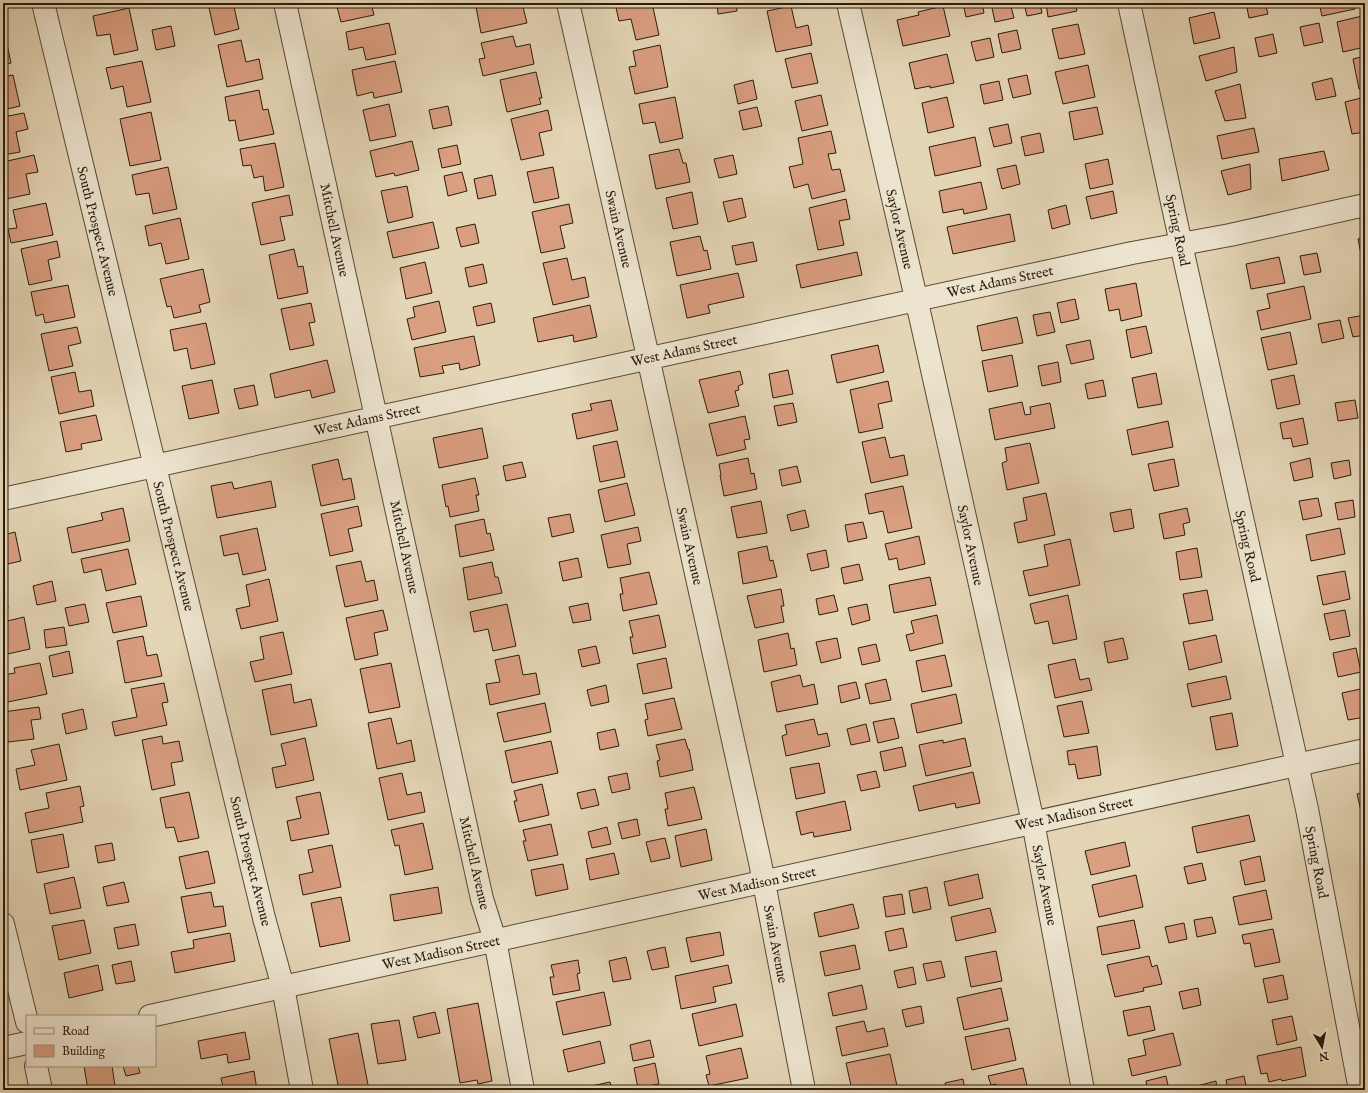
<svg xmlns="http://www.w3.org/2000/svg" width="1368" height="1093" viewBox="0 0 1368 1093" font-family="'IM FELL English',serif">
  <style>
    .building { fill: #da9e81; stroke: #2a1c0c }
    .lines { fill: none; stroke-linecap: round; stroke-linejoin: round }
    .minor-casing { stroke: #584a36; stroke-width: 24 }
    .minor { stroke: #ede4cf; stroke-width: 22 }
    .labels { text-anchor: middle; stroke-width: 3; stroke-linejoin: round; paint-order: stroke }
    .street-label { font-size: 14px; fill: #2a1c0c; stroke: #ede4cf }
  </style>
  <rect width="100%" height="100%" fill="#e4d5b5"/>
  <filter id="stains"><feTurbulence type="fractalNoise" baseFrequency=".005" numOctaves="4"/><feColorMatrix values="0 0 0 0 .2 0 0 0 0 .09 0 0 0 0 .02 0 0 0 .5 -.17"/></filter>
  <radialGradient id="worn" r=".72"><stop offset=".6" stop-color="#630" stop-opacity="0"/><stop offset="1" stop-color="#630" stop-opacity=".3"/></radialGradient>
  <path class="building" d="M208,3h38v1l-12,3 5,22 -24,6z
    M336,3h35l3,12 -33,7z
    M493,3h29l5,20 -46,10 -5,-26z
    M615,3h37l7,32 -23,5 -5,-21 -12,2z
    M717,3h19l1,8 -19,3z
    M963,3h19l2,10 -18,4z
    M991,3h19l4,15 -19,4z
    M1024,3h19l-3,1 2,9 -15,3z
    M1046,3h29l2,8 -29,6z
    M1246,3h19l3,11 -19,4z
    M1319,3h35l1,6 -33,7z
    M791,6l5,22 12,-3 4,20 -36,7 -9,-41z
    M943,6l7,30 -47,10 -6,-26 22,-5 -1,-3z
    M129,8l9,42 -24,5 -4,-21 -13,2 -4,-20z
    M1214,12l6,26 -26,6 -5,-26z
    M1362,16l3,12v19l-22,5 -6,-30z
    M389,23l7,31 -30,6 -3,-13 -14,3 -3,-18z
    M1319,23l4,19 -19,4 -4,-19z
    M1078,24l7,30 -26,5 -7,-30z
    M171,26l4,20 -19,4 -4,-20z
    M4,30l7,33 -8,2v-34z
    M1017,30l4,19 -19,4 -4,-19z
    M1273,34l4,19 -18,4 -4,-19z
    M513,36l3,11 14,-3 4,20 -51,12 -4,-17 6,-1 -4,-15z
    M990,38l4,19 -18,4 -5,-19z
    M241,40l5,22 13,-3 4,20 -36,8 -9,-42z
    M660,45l8,42 -33,7 -6,-27 7,-1 -3,-15z
    M1234,47l3,25 -31,9 -7,-25z
    M811,53l7,30 -26,5 -7,-29z
    M947,54l7,29 -24,5v-2l-15,3 -6,-26z
    M1365,56v32l-6,1 -6,-30z
    M142,61l9,41 -24,5 -4,-21 -12,3 -5,-21z
    M395,61l7,31 -28,6 -1,-6 -16,4 -5,-26z
    M1088,65l7,32 -32,7 -8,-32z
    M536,72l6,26h-3l2,6 -34,8 -7,-32z
    M13,75l7,31 -17,4v-33z
    M1027,75l4,19 -18,4 -5,-19z
    M1332,78l4,18 -20,4 -4,-17z
    M753,80l4,19 -19,5 -4,-19z
    M999,81l4,19 -19,4 -4,-19z
    M1240,84l6,34 -21,3 -10,-30z
    M259,90l4,20 5,-1 6,25 -35,7 -4,-21 -6,1 -4,-24z
    M821,95l7,30 -26,6 -7,-30z
    M675,97l8,41 -23,5 -5,-21 -12,2 -4,-20z
    M947,97l7,30 -26,6 -6,-30z
    M1365,97v35l-13,2 -7,-32z
    M389,104l7,32 -26,5 -7,-31z
    M448,106l4,19 -19,4 -4,-19z
    M757,107l5,19 -19,4 -4,-19z
    M1097,107l6,27 -29,6 -5,-28z
    M548,110l4,20 -13,3 5,22 -23,5 -10,-41z
    M151,112l10,48 -31,6 -10,-47z
    M24,113l4,16 -12,3 4,20 -17,3v-38z
    M1008,124l4,19 -18,4 -5,-19z
    M1254,128l5,24 -37,7 -5,-23z
    M831,131l5,22 -8,1 4,16 8,-1 5,22 -33,8 -4,-15 -14,4 -5,-21 14,-3 -5,-26z
    M1040,133l4,19 -19,4 -4,-19z
    M975,137l6,29 -46,10 -6,-29z
    M412,141l7,29 -24,6 -1,-3 -18,4 -6,-26z
    M275,143l9,44 -19,4 -2,-15 -9,2 -3,-13 -8,1 -3,-17z
    M457,145l4,19 -19,4 -4,-19z
    M679,149l4,14h3l4,19 -34,7 -7,-34z
    M1324,151l5,19 -47,11 -3,-22z
    M34,155l4,17 -12,2 4,20 -24,5 -3,-15v-22z
    M733,155l4,19 -18,4 -5,-19z
    M1108,159l5,25 -23,5 -5,-25z
    M1250,164l1,25 -23,6 -7,-24z
    M1016,165l4,19 -18,5 -5,-20z
    M168,167l9,42 -24,5 -4,-21 -13,2 -4,-20z
    M553,167l6,31 -25,5 -7,-31z
    M462,172l5,19 -19,5 -4,-20z
    M492,175l4,20 -18,4 -4,-20z
    M981,182l6,27 -23,5 -1,-5 -20,4 -4,-22z
    M407,186l6,31 -25,6 -7,-32z
    M1113,191l4,22 -26,6 -5,-22z
    M692,192l6,32 -25,5 -7,-31z
    M289,195l4,20 -13,2 5,23 -24,5 -9,-42z
    M742,198l4,19 -18,5 -5,-20z
    M846,199l4,20 -11,2 5,24 -26,5 -9,-42z
    M46,203l7,32 -42,8 -3,-14 9,-1 -4,-18z
    M569,204l4,19 -13,3 5,22 -24,5 -9,-41z
    M1066,205l4,19 -18,5 -4,-19z
    M1010,214l5,27 -62,13 -6,-27z
    M180,218l9,41 -23,5 -5,-21 -12,3 -4,-20z
    M433,222l6,26 -46,10 -6,-26z
    M475,224l4,19 -18,4 -5,-19z
    M700,236l4,15 3,-1 4,19 -34,7 -7,-34z
    M1365,237v27h-2l-5,-25z
    M57,241l3,16 -12,3 4,20 -23,5 -8,-36z
    M753,242l4,19 -21,4 -4,-19z
    M294,249l4,18 5,-1 5,27 -30,6 -9,-44z
    M857,252l5,23 -61,13 -5,-23z
    M1317,253l4,19 -17,3 -4,-19z
    M1279,257l6,26 -34,6 -5,-25z
    M567,258l5,22 13,-3 4,20 -36,8 -10,-42z
    M425,262l7,31 -26,6 -6,-31z
    M483,264l4,19 -18,4 -4,-19z
    M203,269l7,33 -11,3 2,7 -27,6 -3,-12 -4,1 -7,-28z
    M738,273l6,24 -36,8 2,8 -23,5 -7,-33z
    M1136,283l6,33 -21,5 -2,-12 -10,2 -4,-22z
    M68,285l7,32 -30,6 -2,-9 -7,2 -5,-24z
    M1304,286l7,33 -50,11 -4,-19 13,-3 -3,-14z
    M1075,299l4,20 -18,4 -4,-20z
    M439,301l7,31 -34,8 -5,-21 8,-2 -2,-10z
    M311,303l4,19 -6,1 5,22 -24,5 -9,-41z
    M491,303l4,19 -18,4 -4,-19z
    M590,305l7,32 -23,5 -1,-7 -35,7 -5,-24z
    M1050,312l5,20 -18,4 -4,-21z
    M1365,315v20l-12,2 -5,-19z
    M1017,317l6,26 -41,8 -5,-25z
    M1340,320l4,18 -22,5 -4,-19z
    M206,323l9,41 -24,5 -4,-21 -13,3 -4,-21z
    M1146,326l6,27 -21,5 -5,-28z
    M77,327l4,16 -13,3 5,20 -24,5 -8,-37z
    M1290,332l7,32 -29,6 -7,-32z
    M474,336l6,29 -20,5 -1,-7 -17,3 2,7 -24,4 -6,-29z
    M1090,340l4,19 -23,5 -5,-19z
    M878,345l6,27 -47,11 -6,-28z
    M1012,355l6,31 -30,6 -6,-31z
    M327,360l8,32 -23,6 -2,-8 -35,8 -5,-24z
    M1058,362l3,20 -19,4 -4,-20z
    M788,370l5,24 -20,4 -4,-24z
    M740,371l3,13 -5,2 1,4 -4,1 4,15 -31,7 -9,-33z
    M75,372l4,20 12,-2 3,16 -35,8 -8,-37z
    M1156,373l6,31 -24,4 -6,-30z
    M1294,375l6,29 -23,5 -6,-29z
    M212,380l7,33 -30,6 -7,-33z
    M1103,380l3,16 -18,3 -3,-15z
    M888,381l4,20 -14,3 5,24 -24,5 -9,-43z
    M254,385l4,20 -19,4 -5,-20z
    M611,400l7,30 -41,9 -5,-25 20,-4 -2,-6z
    M1355,400l3,18 -20,3 -3,-18z
    M1022,402l3,13 6,-1 -1,-7 20,-4 5,25 -60,12 -6,-31z
    M793,403l4,19 -19,4 -4,-20z
    M96,415l6,25 -21,4 1,5 -16,3 -6,-30z
    M745,416l5,23 -6,1 2,9 -29,7 -8,-32z
    M1303,418l5,26 -15,3 -2,-9 -8,1 -3,-16z
    M1168,421l5,26 -41,8 -5,-25z
    M482,428l6,30 -49,10 -6,-30z
    M885,437l5,21 14,-3 4,20 -37,8 -9,-41z
    M617,441l8,36 -25,5 -7,-36z
    M1030,443l9,40 -32,7 -5,-27 5,-2 -2,-13z
    M748,458l3,16 3,-1 3,16 -33,7 -4,-21h1l-2,-11z
    M1310,458l3,19 -19,4 -4,-18z
    M338,459l5,21 8,-2 4,21 -34,7 -9,-41z
    M1174,459l5,27 -25,5 -6,-27z
    M1349,460l2,15 -17,4 -3,-16z
    M522,462l4,15 -20,4 -3,-15z
    M797,466l4,16 -19,4 -3,-16z
    M475,478l4,17h-3l3,16 -29,6 -2,-11 -2,1 -4,-22z
    M271,481l5,26 -59,11 -6,-32 21,-4 2,7z
    M627,483l8,32 -30,7 -7,-32z
    M903,486l9,42 -24,5 -5,-22 -14,3 -4,-20z
    M1046,493l9,42 -37,8 -4,-20 13,-3 -4,-22z
    M1318,498l4,18 -19,4 -4,-19z
    M1353,500l2,17 -17,3 -3,-17z
    M761,501l6,32 -30,5 -6,-31z
    M358,506l4,20 -14,3 5,22 -23,5 -9,-42z
    M123,508l7,33 -58,12 -5,-25 36,-8 -2,-7z
    M1187,508l3,14 -7,2 2,11 -21,4 -5,-25z
    M1131,509l3,19 -20,4 -4,-19z
    M805,510l4,17 -18,4 -4,-16z
    M570,514l4,18 -22,5 -4,-19z
    M484,519l3,15 3,-1 4,17 -34,7 -5,-32z
    M863,522l4,16 -19,4 -3,-17z
    M638,527l3,14 -14,3 4,20 -23,4 -7,-33z
    M257,528l9,42 -23,5 -5,-22 -14,3 -4,-20z
    M1340,528l5,26 -34,7 -5,-26z
    M15,532l6,29 -18,4v-30z
    M919,536l6,28 -26,6 -2,-12 -8,2 -4,-16z
    M1070,539l10,46 -51,11 -6,-25 25,-5 -4,-21z
    M767,546l3,15 3,-1 4,17 -34,7 -5,-32z
    M1197,548l5,29 -22,3 -4,-28z
    M128,549l8,35 -30,7 -5,-22 -17,4 -3,-14z
    M826,550l3,17 -18,4 -4,-17z
    M578,558l4,19 -19,4 -4,-19z
    M361,561l5,21 8,-2 4,20 -33,7 -9,-41z
    M492,562l3,15h3l4,16 -34,7 -5,-32z
    M859,564l4,16 -19,4 -3,-16z
    M1345,571l5,28 -27,6 -6,-29z
    M649,572l8,32 -34,7 -3,-17h3l-3,-16z
    M930,577l6,28 -42,8 -5,-28z
    M269,579l9,42 -37,8 -5,-20 14,-3 -4,-21z
    M52,581l4,20 -19,4 -4,-19z
    M3,582l5,26 -5,1z
    M781,589l3,17h-3l3,16 -29,6 -8,-32z
    M1207,590l6,30 -24,4 -6,-30z
    M834,595l4,16 -19,4 -3,-16z
    M1068,595l9,44 -24,5 -5,-23 -13,3 -5,-20z
    M141,596l6,30 -34,7 -7,-30z
    M588,603l3,17 -18,3 -4,-16z
    M85,604l4,18 -20,4 -4,-18z
    M507,604l9,42 -23,5 -5,-22 -14,3 -4,-20z
    M867,604l3,16 -18,5 -4,-17z
    M383,610l5,20 -14,3 4,22 -23,5 -9,-42z
    M1345,610l5,26 -20,4 -6,-26z
    M659,615l7,32 -33,7 -3,-17h3l-4,-16z
    M937,615l6,28 -33,8 -4,-16 8,-2 -3,-12z
    M24,617l6,32 -27,6v-33z
    M64,627l3,18 -21,3 -2,-18z
    M283,632l9,42 -37,8 -5,-20 14,-3 -4,-22z
    M788,633l3,16 3,-1 3,17 -33,7 -6,-32z
    M1216,635l6,27 -33,8 -6,-28z
    M143,636l4,20 10,-2 5,22 -37,7 -8,-42z
    M837,638l4,20 -20,5 -5,-21z
    M1123,638l5,21 -20,4 -4,-21z
    M876,644l4,17 -18,4 -4,-17z
    M596,646l4,17 -18,4 -4,-17z
    M1356,648l5,24 -23,5 -5,-24z
    M69,651l4,22 -20,4 -4,-21z
    M519,655l4,20 13,-2 4,21 -50,11 -4,-21 14,-2 -5,-22z
    M945,655l7,31 -30,6 -6,-31z
    M666,658l6,30 -29,6 -6,-30z
    M1075,659l5,21 9,-2 3,12 -37,8 -7,-33z
    M40,663l7,31 -44,9v-28l12,-2 -1,-5z
    M391,663l9,44 -31,6 -9,-44z
    M800,675l3,12 11,-3 4,20 -41,8 -6,-30z
    M1226,676l5,23 -39,8 -5,-23z
    M886,679l5,21 -21,4 -5,-20z
    M856,682l4,16 -19,5 -3,-17z
    M164,683l4,19 -6,1 5,22 -52,11 -3,-14 25,-5 -6,-28z
    M291,684l3,19 17,-4 6,27 -46,9 -9,-45z
    M606,685l3,17 -18,4 -4,-16z
    M1365,688v29l-17,3 -6,-27z
    M956,694l6,29 -45,10 -6,-29z
    M674,698l8,31 -34,7 -3,-16 3,-1 -3,-15z
    M1082,701l7,32 -25,4 -7,-31z
    M545,703l6,29 -47,10 -7,-29z
    M39,707l2,12 -10,1 3,19 -26,3 -5,-30z
    M83,709l4,20 -21,5 -4,-20z
    M1232,713l6,33 -22,4 -6,-33z
    M391,718l6,26 14,-4 4,21 -38,8 -9,-46z
    M894,718l5,20 -21,5 -5,-21z
    M814,719l4,16 9,-2 3,13 -44,10 -4,-20 5,-2 -2,-9z
    M866,724l4,17 -19,4 -4,-16z
    M615,729l4,17 -19,4 -3,-17z
    M162,736l1,8 16,-3 4,20 -12,2 4,22 -23,5 -10,-50z
    M305,738l9,42 -38,8 -4,-20 14,-3 -5,-21z
    M965,738l6,28 -45,10 -7,-31 24,-5v3z
    M685,739l3,10h1l4,21 -33,7 -3,-16 3,-1 -4,-15z
    M551,741l7,32 -46,10 -7,-32z
    M59,744l8,36 -47,10 -4,-21 19,-4 -4,-15z
    M1097,746l4,29 -23,4 -3,-15 -6,1 -2,-14z
    M902,747l4,19 -22,5 -4,-19z
    M819,763l6,30 -29,6 -6,-31z
    M876,771l4,16 -19,4 -4,-16z
    M973,772l7,31 -24,5 -1,-5 -36,8 -6,-25z
    M402,773l5,22 14,-3 4,20 -37,8 -9,-42z
    M627,773l3,16 -18,4 -4,-16z
    M542,784l7,31 -30,7 -5,-21h3l-3,-10z
    M80,786l4,20 -4,1 3,15 -54,11 -4,-20 24,-5 -3,-15z
    M694,787l8,32 -34,7 -3,-17h3l-3,-16z
    M595,789l4,16 -18,4 -4,-16z
    M189,792l10,46 -21,4 -4,-15 -8,1 -6,-30z
    M320,792l9,42 -38,7 -4,-20 14,-3 -5,-21z
    M1365,792v28h-2l-6,-26z
    M845,801l6,29 -37,7 -1,-5 -12,3 -5,-23z
    M1249,815l6,26 -58,12 -5,-26z
    M637,819l3,16 -18,4 -4,-16z
    M423,823l10,46 -28,6 -6,-30 -4,1 -4,-16z
    M551,824l7,31 -30,6 -5,-20h3l-3,-11z
    M607,827l4,17 -19,4 -4,-16z
    M706,829l6,31 -31,7 -6,-31z
    M63,834l6,33 -32,6 -6,-33z
    M665,838l5,20 -19,4 -5,-20z
    M1125,842l5,24 -39,9 -6,-24z
    M112,843l3,17 -17,3 -3,-17z
    M332,845l9,42 -38,8 -4,-20 14,-3 -5,-22z
    M208,851l7,32 -29,6 -7,-32z
    M614,853l5,21 -29,6 -4,-21z
    M1260,856l5,25 -20,4 -5,-24z
    M1202,863l4,17 -18,4 -4,-17z
    M563,864l5,25 -32,7 -5,-26z
    M978,874l5,24 -34,8 -5,-24z
    M1136,875l7,32 -44,10 -7,-32z
    M74,877l7,31 -31,6 -6,-30z
    M124,882l5,20 -22,4 -4,-19z
    M438,887l4,26 -48,8 -4,-26z
    M927,887l4,22 -18,4 -4,-22z
    M1266,890l6,29 -33,6 -6,-28z
    M211,892l3,15 9,-1 3,20 -38,7 -7,-36z
    M902,894l3,20 -19,3 -3,-20z
    M341,897l9,44 -30,6 -9,-44z
    M853,904l6,24 -40,9 -5,-24z
    M990,908l6,24 -40,9 -5,-24z
    M1212,917l4,16 -19,4 -3,-17z
    M84,920l7,33 -32,7 -7,-34z
    M1134,920l6,28 -38,7 -5,-28z
    M1184,923l3,16 -18,4 -4,-16z
    M135,924l4,21 -21,4 -4,-21z
    M903,928l4,19 -18,4 -4,-19z
    M1273,929l7,33 -25,5 -5,-24 -6,1 -2,-9z
    M720,932l4,23 -33,7 -5,-24z
    M230,933l5,28 -60,12 -4,-21 23,-4 -1,-8z
    M855,945l5,24 -35,7 -5,-24z
    M665,947l4,20 -17,3 -5,-19z
    M996,951l6,30 -31,6 -6,-30z
    M1149,956l3,11 5,-2 5,19 -19,4 1,3 -29,6 -8,-32z
    M626,957l5,22 -18,3 -4,-21z
    M578,960l2,13 -3,1 3,16 -27,5 -3,-18h4l-3,-12z
    M131,961l4,20 -19,3 -4,-19z
    M941,961l4,16 -18,4 -4,-17z
    M98,965l5,25 -34,8 -5,-25z
    M728,965l4,18 -19,4 3,15 -35,7 -6,-33z
    M913,967l3,17 -18,4 -4,-17z
    M1283,975l5,24 -20,4 -5,-24z
    M862,985l5,24 -34,7 -5,-23z
    M1001,988l7,32 -44,10 -7,-32z
    M1198,988l3,17 -18,4 -4,-17z
    M604,992l7,33 -48,10 -7,-33z
    M478,1003l14,78 -14,3 -1,-4 -17,3 -13,-74z
    M736,1004l7,32 -44,10 -7,-32z
    M921,1006l3,17 -18,4 -4,-17z
    M1150,1006l5,24 -27,6 -5,-25z
    M435,1012l5,21 -22,5 -5,-21z
    M1292,1016l5,24 -20,5 -5,-25z
    M399,1020l7,40 -28,4 -7,-40z
    M864,1021l3,11 17,-4 4,18 -46,10 -6,-29z
    M1009,1028l7,32 -44,10 -7,-33z
    M245,1032l5,27 -22,4 -1,-9 -26,5 -3,-18z
    M358,1033l11,57h-30l-10,-51z
    M1173,1033l8,32 -49,11 -4,-17 18,-4 -3,-15z
    M650,1040l4,17 -21,4 -3,-16z
    M600,1041l5,22 -37,9 -5,-22z
    M1301,1047l5,29 -24,5 -1,-2 -12,3 -2,-9 -6,1 -4,-18z
    M741,1048l7,30 -39,8 -3,-11 4,-1 -4,-18z
    M890,1054l7,32 -20,4h-25l-6,-27z
    M655,1063l4,21 -21,4 -4,-20z
    M84,1066h28l3,20 -27,4z
    M123,1066h15l2,7 -14,3z
    M1023,1068l5,22h-31l-1,-6 -5,1 -3,-9z
    M254,1071l3,19h-50l16,-3 -2,-9z
    M1166,1076l3,14h-36l14,-3 -1,-6z
    M1244,1076l3,14h-19l-2,-10z
    M963,1079l2,11h-19l-1,-7z
    M1216,1081l1,9h-19l-1,-4z
    M610,1082l2,8h-39z
    M753,1086l1,4h-21z"/>
  <g class="lines">
    <g class="minor-casing">
      <path id="minor" d="M43,3l221,915 19,69 19,103
        M285,3l197,896 13,41 28,150
        M568,3l76,336 116,523 44,228
        M848,3l73,317 112,502 50,268
        M1129,3l52,241 126,565 53,281
        M3,499l1129,-246 98,-18 135,-30
        M3,924l24,98
        M150,1016l1215,-266
        M3,1048l24,-5
        M36,1066l5,24"/>
    </g>
    <use href="#minor" class="minor"/>
  </g>
  <g class="labels">
    <g class="street-label">
      <text transform="translate(619 229) rotate(77)" y="5">Swain Avenue</text>
      <text transform="translate(900 229) rotate(77)" y="5">Saylor Avenue</text>
      <text transform="translate(335 230) rotate(78)" y="5">Mitchell Avenue</text>
      <text transform="translate(1178 230) rotate(78)" y="5">Spring Road</text>
      <text transform="translate(98 231) rotate(76)" y="5">South Prospect Avenue</text>
      <text transform="translate(1000 281) rotate(-12)" y="5">West Adams Street</text>
      <text transform="translate(684 350) rotate(-12)" y="5">West Adams Street</text>
      <text transform="translate(367 419) rotate(-12)" y="5">West Adams Street</text>
      <text transform="translate(971 545) rotate(78)" y="5">Saylor Avenue</text>
      <text transform="translate(174 546) rotate(76)" y="5">South Prospect Avenue</text>
      <text transform="translate(690 546) rotate(77)" y="5">Swain Avenue</text>
      <text transform="translate(1248 546) rotate(77)" y="5">Spring Road</text>
      <text transform="translate(405 547) rotate(78)" y="5">Mitchell Avenue</text>
      <text transform="translate(1074 813) rotate(-12)" y="5">West Madison Street</text>
      <text transform="translate(251 861) rotate(76)" y="5">South Prospect Avenue</text>
      <text transform="translate(1317 862) rotate(79)" y="5">Spring Road</text>
      <text transform="translate(475 863) rotate(77)" y="5">Mitchell Avenue</text>
      <text transform="translate(757 883) rotate(-12)" y="5">West Madison Street</text>
      <text transform="translate(1045 885) rotate(79)" y="5">Saylor Avenue</text>
      <text transform="translate(776 944) rotate(79)" y="5">Swain Avenue</text>
      <text transform="translate(441 952) rotate(-12)" y="5">West Madison Street</text>
    </g>
  </g>
  <rect width="1368" height="1093" fill="none" stroke="#e4d5b5" stroke-width="16"/>
  <rect x="4" y="4" width="1360" height="1085" fill="none" stroke="#2a1c0c" stroke-width="2"/>
  <rect x="8" y="8" width="1352" height="1077" fill="none" stroke="#2a1c0c"/>
  <rect x="26" y="1015" width="130" height="52" fill="#ede4cf" stroke="#9f9481"/>
  <rect x="34" y="1028" width="20" height="6" fill="#ede4cf" stroke="#9f9481"/>
  <text x="62" y="1035" font-size="12" fill="#2a1c0c">Road</text>
  <rect x="34" y="1045" width="20" height="12" fill="#da9e81" stroke="#9f9481"/>
  <text x="62" y="1055" font-size="12" fill="#2a1c0c">Building</text>
  <g transform="translate(1322 1047) rotate(170)" stroke="#ede4cf" stroke-width="3" paint-order="stroke">
  <path d="M0-3L7 15L0 10L-7 15Z" fill="#2a1c0c"/>
  <text y="-6" font-size="11" font-weight="bold" text-anchor="middle" fill="#2a1c0c">N</text>
  </g>
  <rect width="100%" height="100%" filter="url(#stains)"/>
  <rect width="100%" height="100%" fill="url(#worn)"/>
</svg>
